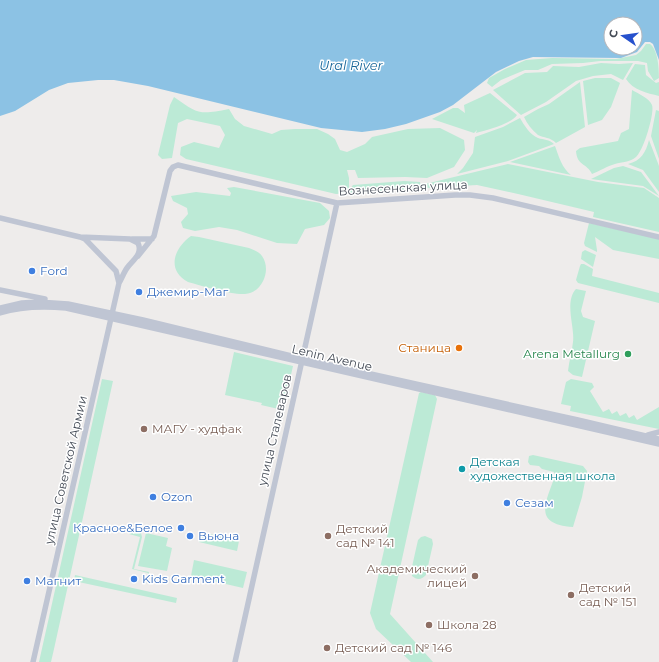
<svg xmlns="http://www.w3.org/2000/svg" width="659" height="662" viewBox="0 0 659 662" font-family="Montserrat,sans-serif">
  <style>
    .green { fill: #bcead6 }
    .water { fill: #8cc2e4; fill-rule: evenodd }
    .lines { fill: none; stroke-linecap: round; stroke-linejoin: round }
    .secondary { stroke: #bfc5d3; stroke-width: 5.5 }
    .shop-dot { fill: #3f7fe0; stroke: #fff; stroke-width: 1.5 }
    .food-dot { fill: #e8710a; stroke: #fff; stroke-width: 1.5 }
    .leisure-dot { fill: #2e9e5b; stroke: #fff; stroke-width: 1.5 }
    .education-dot { fill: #8d6e63; stroke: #fff; stroke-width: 1.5 }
    .culture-dot { fill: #0f9aa8; stroke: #fff; stroke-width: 1.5 }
    .labels { text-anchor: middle; stroke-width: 3; stroke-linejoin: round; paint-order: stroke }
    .street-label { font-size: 12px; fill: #454c57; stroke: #fff }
    .shop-label { font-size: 12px; fill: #366cbe; stroke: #fff; text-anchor: start }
    .food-label { font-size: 12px; fill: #c56008; stroke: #fff; text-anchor: end }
    .leisure-label { font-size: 12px; fill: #27864d; stroke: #fff; text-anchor: end }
    .education-label { font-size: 12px; fill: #785e54; stroke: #fff; text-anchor: start }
    .culture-label { font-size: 12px; fill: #0d838f; stroke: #fff; text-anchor: start }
    .water-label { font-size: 13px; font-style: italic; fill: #176699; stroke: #fff }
  </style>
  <rect width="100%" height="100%" fill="#eeeceb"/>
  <path class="green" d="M646,44h4c8,6 9,24 9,34l-5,3 -6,-10 -1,-8 -9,-2h-38l-17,2 -31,1 -14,6h-13l-24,10 -9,7 -5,-4 2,-5 16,-9 21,-9 26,-2 64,1 20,-4 5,-4z
    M601,63l18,1 14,-1 -10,17 -12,-6 -18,2 -17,5 -30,21 -25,13 -28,-25 32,-17 22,-1 6,-6 26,1z
    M635,64l10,1 1,10 10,8 3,-1v14c-12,-3 -26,-6 -33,-17z
    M595,78h16l9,5 -9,24 -9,13 -14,5 -5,-44z
    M580,82l5,45 -29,16c-6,-6 -12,-5 -18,-8 -6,-5 -11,-11 -14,-18l14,-8 11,-5z
    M632,90c7,4 17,8 20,15 3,8 -9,47 -16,52 -6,5 -14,5 -21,7 -8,2 -15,7 -23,10 -5,-11 -15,-8 -16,-23l4,-3 38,-7 3,-8 8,-4z
    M490,93l27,22c-6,9 -30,15 -41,18l1,-3 -3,3 -42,-14 21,-11h5l7,5 -1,-8z
    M174,97c24,17 25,18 55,12l6,10 9,7 28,8 9,-4 14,-1h22l11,5 7,5 5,11 7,2 18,-8 7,-7 36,-8 32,-1 24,12 1,10 -11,17 -27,11 -22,-1 -47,1 -3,-8h-8l2,8v15l-13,1 -150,-35 -6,-4 1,-8 13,-5 25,6 6,-13 -5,-9 -33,-7 -9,4 -6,35 -10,1 -4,-4 12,-50z
    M656,110l3,1v48l-8,-23z
    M520,118c4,7 10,17 18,20 6,2 11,1 16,6l-46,17 -51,13 6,-6 10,-15 2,-16 28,-10z
    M649,140l10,26v26l-16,-22 -15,-6c13,-3 18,-12 21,-24z
    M555,146c4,11 7,22 16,29l-61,-13z
    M508,164l90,18 46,6 15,10v34l-66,-15 1,-5 -76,-18 -41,-9 -52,3v-4z
    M623,166l18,6 18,24 -16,-10 -52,-7 23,-11z
    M404,181l16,1 1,5 -4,2 -66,5 -1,-1v-4l3,-4z
    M234,187l86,16 9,8 1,7 -6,7 -19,4 -8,15 -20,-1 -40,-13 -18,-3 -24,4 -12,-3 -2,-6 7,-8 -1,-6 -14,-7 -2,-5 25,-4 34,4 1,-3 -4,-5z
    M589,223l70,16v20l-46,-9 -18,-13 2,13v2l-12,-6 -1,-3z
    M191,236l8,1 50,11c5,2 10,4 13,8 10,14 0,37 -17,38 -13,1 -43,-8 -57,-12 -22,-12 -14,-34 3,-46z
    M585,250l11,5 -3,12 -12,-8 1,-7z
    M581,264h3l9,5 -1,7 67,17v10l-81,-20 -2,-3 4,-14z
    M576,289l10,2 -5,20 2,6 12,4 -13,56 -9,-2 -5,-4c1,-10 4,-19 5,-29 2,-15 -9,-40 3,-53z
    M234,352l59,14 -10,44 -22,-5 1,-2 -37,-8z
    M102,379l11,2 -59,268 -3,13h-12z
    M571,379l21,4 2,4 -4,4 13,21 6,-3 3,5 5,-3 3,5 6,-3 3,5 5,-3 3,5 22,-13v22l-89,-18 1,-5 -10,-2 5,-22z
    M421,392l14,3 2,4 -47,215 43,48h-22l-35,-33 -6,-16 49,-220z
    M533,455l50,11 4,5 -5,26 -9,30c-40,-3 -28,-23 -18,-51l-1,-4 -12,-3 -3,-3 -9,-1 -2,-3 1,-6z
    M132,532l9,1 1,4 -8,32 15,3 -3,13 2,-12 -16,-4 8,-32 -11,-3z
    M202,532l37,9 -2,10 -38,-9z
    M146,533l22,5 -2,8 6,2 -5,23 -29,-5z
    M425,536l7,3 1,5 -7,31c-5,5 -9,5 -14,1l-1,-5 7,-31 3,-3z
    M194,560l53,12 -4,16 -52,-12z
    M75,575l102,23 -1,5 -102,-22z"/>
  <path class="water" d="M0,0h659v60l-6,-16 -3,-2h-5l-8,10 -16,6 -88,-1 -14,4 -23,11 -43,33 -13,7 -34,12 -21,5 -23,3 -41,-4 -173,-42 -34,-6h-16l-30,3 -19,7 -34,21 -15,5zM611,24h24v24h-24z"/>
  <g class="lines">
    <path class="secondary" d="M0,218l80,19 5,2 31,32 3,12c3,-5 5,-11 8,-15 6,-8 16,-14 11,-25l-8,-4 -50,-2
      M132,239h20
      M138,256l16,-20 16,-65 3,-4 5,-2 159,38 118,-8h15l23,3 166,39
      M0,290l45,9
      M0,308l22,-5 16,-1 30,2 75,16 169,41 266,59 81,19
      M0,313c22,-7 44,-7 66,-5l593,136
      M648,435l11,-3
      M33,662l86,-379
      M235,662l102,-459"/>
  </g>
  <g class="shop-dot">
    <circle cx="32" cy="271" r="4"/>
    <circle cx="139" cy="292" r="4"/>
    <circle cx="153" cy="497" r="4"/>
    <circle cx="507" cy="503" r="4"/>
    <circle cx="181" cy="528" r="4"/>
    <circle cx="190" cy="536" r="4"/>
    <circle cx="134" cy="579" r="4"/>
    <circle cx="27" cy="581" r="4"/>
  </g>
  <circle class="food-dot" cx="459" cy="348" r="4"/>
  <circle class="leisure-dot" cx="628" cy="354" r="4"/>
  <g class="education-dot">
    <circle cx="144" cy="429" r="4"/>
    <circle cx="328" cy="536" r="4"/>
    <circle cx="475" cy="576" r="4"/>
    <circle cx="571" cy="595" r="4"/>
    <circle cx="429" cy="625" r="4"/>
    <circle cx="327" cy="648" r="4"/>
  </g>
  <circle class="culture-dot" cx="462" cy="469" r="4"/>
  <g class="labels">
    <g class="street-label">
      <text transform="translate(403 188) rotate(-3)" y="4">Вознесенская улица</text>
      <text transform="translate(332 358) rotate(13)" y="4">Lenin Avenue</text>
      <text transform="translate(275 430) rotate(-77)" y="4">улица Сталеваров</text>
      <text transform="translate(66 470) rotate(-77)" y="4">улица Советской Армии</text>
    </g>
    <g class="shop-label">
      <text x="40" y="275">Ford</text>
      <text x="147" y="296">Джемир-Маг</text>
      <text x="161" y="501">Ozon</text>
      <text x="515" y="507">Сезам</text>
      <text x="173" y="532" text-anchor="end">Красное&amp;Белое</text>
      <text x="198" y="540">Вьюна</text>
      <text x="142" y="583">Kids Garment</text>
      <text x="35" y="585">Магнит</text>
    </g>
    <g class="food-label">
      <text x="451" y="352">Станица</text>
    </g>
    <g class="leisure-label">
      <text x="620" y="358">Arena Metallurg</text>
    </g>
    <g class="education-label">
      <text x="152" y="433">МАГУ - худфак</text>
      <text x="336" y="533">Детский<tspan x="336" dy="14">сад № 141</tspan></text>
      <text x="467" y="573" text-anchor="end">Академический<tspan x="467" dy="14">лицей</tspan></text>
      <text x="579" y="592">Детский<tspan x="579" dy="14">сад № 151</tspan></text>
      <text x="437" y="629">Школа 28</text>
      <text x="335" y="652">Детский сад № 146</text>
    </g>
    <g class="culture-label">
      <text x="470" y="466">Детская<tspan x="470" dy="14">художественная школа</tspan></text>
    </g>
    <g class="water-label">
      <text x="351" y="70">Ural River</text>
    </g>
  </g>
  <g transform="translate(623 36) rotate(283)"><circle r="19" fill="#ffffff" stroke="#b5b7bc"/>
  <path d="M0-3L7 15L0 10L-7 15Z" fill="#2651cd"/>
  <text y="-6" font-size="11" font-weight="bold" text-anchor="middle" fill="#454c57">С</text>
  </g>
</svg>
